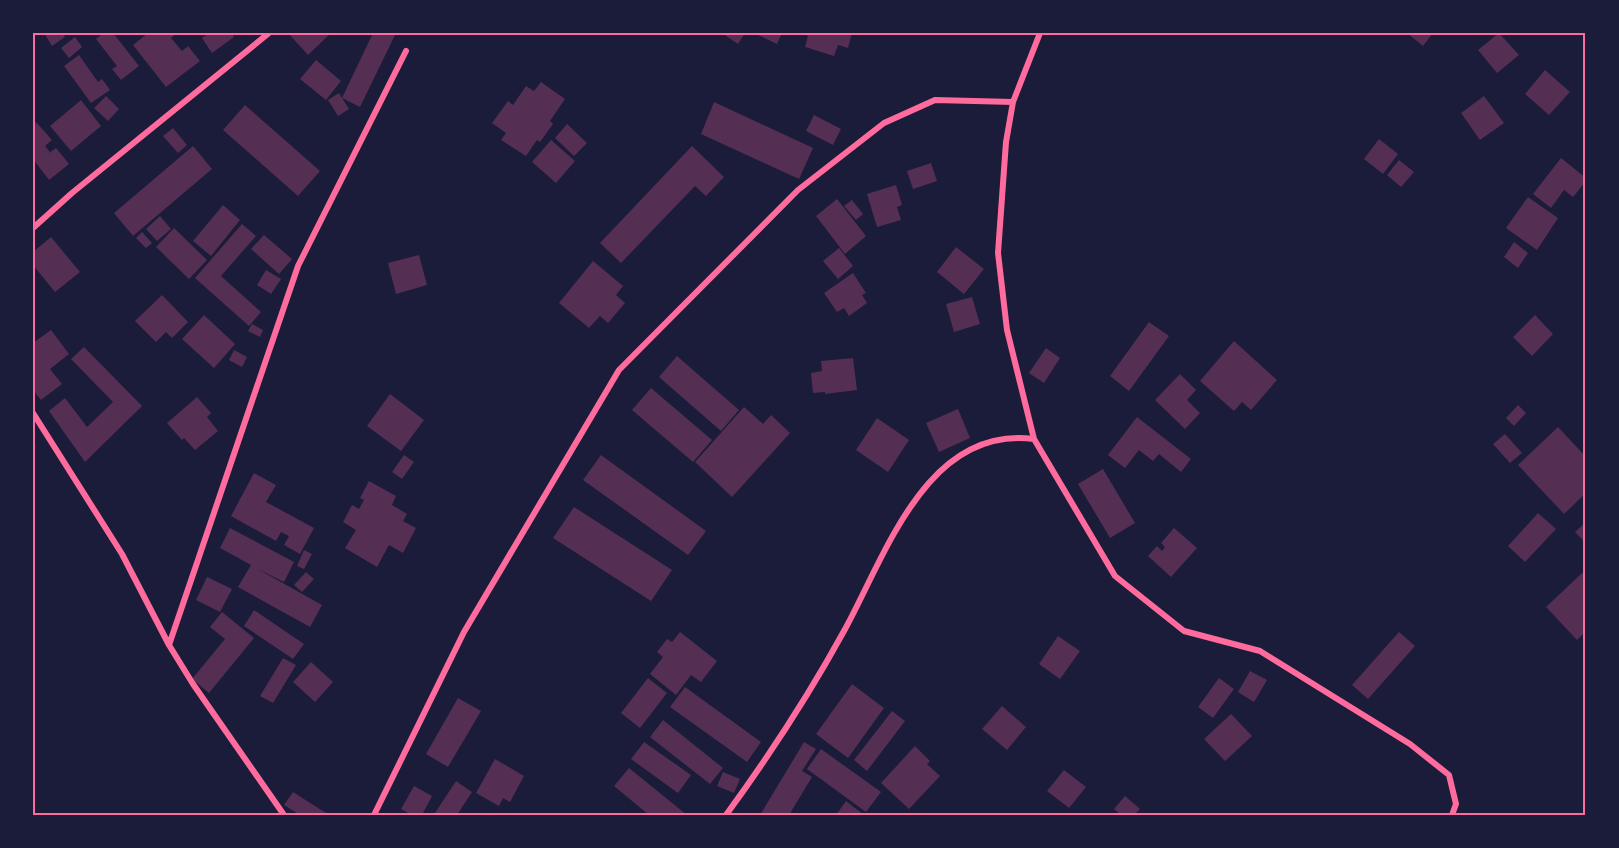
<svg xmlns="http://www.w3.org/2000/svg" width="1619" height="848" viewBox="0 0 1619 848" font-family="Helvetica,sans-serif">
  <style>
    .building { fill: #542f53 }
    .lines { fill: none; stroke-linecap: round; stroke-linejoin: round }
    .minor { stroke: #ff6b9d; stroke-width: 6 }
    .neatline { fill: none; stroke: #ff6b9d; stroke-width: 2 }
  </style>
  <rect width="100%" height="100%" fill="#1b1b3a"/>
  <path class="building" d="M44,33h19l2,4 -13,9z
    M103,33h10l26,33 -18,14 -9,-11 5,-3 -21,-27z
    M148,33h29l-6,5 11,13 6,-5 12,15 -34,26 -33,-42z
    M209,33h23l2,4 -22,16 -10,-15z
    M288,33h43l-23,22z
    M373,33h23l-36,74 -18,-9 7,11 -11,7 -10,-16 11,-7 3,5z
    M722,33h23l-7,11z
    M754,33h28l-5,11z
    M801,33h51l-4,15 -10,-3 -4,11 -29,-9 3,-11z
    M1407,33h26l-10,13z
    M1499,33l20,22 -22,18 -19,-23z
    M75,37l7,10 -13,11 -8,-10z
    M79,55l19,27 4,-3 8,11 -19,13 -27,-37z
    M316,60l25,21 -15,19 -26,-21z
    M1545,70l25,22 -21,23 -24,-21z
    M541,82l24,17 -15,22 3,3 -13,18 -3,-2 -11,16 -25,-16 5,-7 -14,-10 16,-22 5,4 13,-19 8,5z
    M106,96l13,13 -11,12 -14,-13z
    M1484,96l20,27 -24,17 -19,-27z
    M81,100l20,26 -30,25 -21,-25z
    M714,102l99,46 -14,31 -98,-45z
    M245,105l75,66 -22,25 -75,-66z
    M814,115l27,14 -8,16 -27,-14z
    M36,122l16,18 -7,6 5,6 -5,4 11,-8 13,16 -20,16 -16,-21v-34z
    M567,124l20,19 -13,13 -19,-18z
    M173,128l14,17 -9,8 -15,-17z
    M1379,139l19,15 -15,20 -19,-15z
    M551,140l24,21 -19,22 -24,-21z
    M193,146l19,23 -79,67 -19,-23z
    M692,146l32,31 -18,19 -11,-10 -74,77 -21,-20z
    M1561,158l25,20v3l-13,16 -9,-7 -13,18 -18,-14z
    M1399,160l15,12 -13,15 -14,-12z
    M931,163l6,18 -24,8 -6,-18z
    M896,185l6,20 -5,2 4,13 -24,7 -10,-33z
    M1528,197l30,21 -21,32 -31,-22z
    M837,199l29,37 -21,18 -29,-38z
    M852,200l11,14 -7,6 -12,-14z
    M223,205l17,15 -29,36 -18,-15z
    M160,216l11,13 -14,12 -11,-12z
    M242,224l14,12 -35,40 40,36 -12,14 -54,-48z
    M174,228l33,32 -18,19 -33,-32z
    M142,232l10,11 -6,5 -10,-10z
    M264,235l28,24 -13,15 -28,-25z
    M51,237l29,35 -25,20 -22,-27v-13z
    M1514,242l14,11 -10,15 -14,-11z
    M956,247l28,22 -20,25 -27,-22z
    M839,248l14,18 -15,13 -15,-18z
    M419,255l8,30 -31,9 -8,-31z
    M593,261l30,25 -7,9 9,8 -17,20 -8,-7 -11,12 -30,-25z
    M266,270l15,9 -10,15 -14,-9z
    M853,273l13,20 -4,2 5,8 -18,13 -5,-8 -7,4 -13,-19z
    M162,295l26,27 -16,16 -6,-6 -10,10 -21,-21z
    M972,297l8,27 -26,8 -8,-28z
    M204,315l31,29 -21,24 -32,-29z
    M1535,315l18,19 -21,22 -19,-19z
    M1149,322l20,14 -40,55 -19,-15z
    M252,324l11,6 -3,7 -12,-6z
    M51,330l18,24 -19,15 12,15 -21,16 -8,-10v-47z
    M1234,341l43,39 -26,30 -9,-8 -8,9 -34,-30z
    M84,347l58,59 -57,56 -36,-51 16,-13 22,29 26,-25 -42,-43z
    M1046,348l14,10 -16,25 -15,-10z
    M234,350l13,7 -5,10 -13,-7z
    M677,356l62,54 -18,21 -62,-54z
    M853,358l4,32 -32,4v-2l-12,1 -2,-20 11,-2 -1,-10z
    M1180,374l16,16 -9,10 13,13 -15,16 -30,-29z
    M651,388l61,52 -19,22 -61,-52z
    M390,394l34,26 -23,31 -34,-25z
    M197,397l14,16 -4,4 11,14 -23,19 -11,-12 -2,2 -15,-17z
    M1518,405l8,8 -12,13 -8,-8z
    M744,407l19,17 8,-9 19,18 -58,64 -37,-35z
    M958,409l12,29 -31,14 -13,-29z
    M1137,417l54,42 -10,13 -22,-18 -6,7 -14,-11 -14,18 -17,-13z
    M877,418l32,22 -21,32 -32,-22z
    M1558,427l28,30v36l-22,21 -46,-49z
    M1505,434l17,19 -12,10 -17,-19z
    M404,455l10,7 -12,17 -10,-7z
    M601,455l105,76 -18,24 -105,-75z
    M1103,469l32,54 -25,15 -32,-54z
    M254,473l22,12 -10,17 48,26 -14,26 -16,-9 5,-9 -8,-4 -5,9 -45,-25z
    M369,481l27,15 -4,9 15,9 -4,7 13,7 -13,25 -14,-8 -12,22 -32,-19 11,-18 -13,-8 9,-17 7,4 5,-9 -4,-2z
    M574,507l98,63 -21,31 -98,-63z
    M1538,513l18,16 -31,33 -17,-16z
    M1586,522v21l-11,-11z
    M230,528l64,34 -10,20 -28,-14 66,37 -12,22 -72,-40 13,-22 -31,-17z
    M1174,528l23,20 -26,29 -23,-21 9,-10 5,5 3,-4 -4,-4z
    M304,550l8,4 -8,15 -7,-3z
    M306,572l8,7 -12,13 -8,-7z
    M1582,573l4,5v53l-9,9 -31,-33z
    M207,577l25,12 -12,23 -24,-12z
    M254,610l50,34 -11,15 -49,-33z
    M222,612l32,26 -45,55 -17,-14 33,-40 -15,-12z
    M680,632l37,29 -16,21 -10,-7 -15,20 -26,-21 13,-17 -6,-5 10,-13 5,3z
    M1399,632l16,14 -47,53 -16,-14z
    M1058,636l22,15 -20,28 -21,-15z
    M283,658l13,7 -23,38 -13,-7z
    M311,662l22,20 -18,20 -22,-20z
    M1250,671l17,9 -13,22 -16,-10z
    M648,678l19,15 -27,35 -19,-15z
    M1219,678l15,11 -21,29 -15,-11z
    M852,684l32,24 -36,50 -32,-24z
    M685,687l76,55 -14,20 -77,-55z
    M458,698l23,13 -33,56 -22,-13z
    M1002,706l24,21 -19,23 -25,-21z
    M892,711l13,10 -38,50 -13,-11z
    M1231,714l21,22 -27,25 -21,-22z
    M663,720l60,48 -13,16 -60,-47z
    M644,742l47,33 -13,18 -47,-34z
    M804,742l12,7 -14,22 10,6 -23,38h-29z
    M915,746l15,15 -3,3 13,12 -31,33 -28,-26z
    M821,749l60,43 -15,20 -59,-43z
    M495,759l29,17 -14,26 -7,-4 -4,8 -23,-13z
    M629,768l58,47h-38l-35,-29z
    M1064,770l22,17 -17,21 -22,-17z
    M723,772l17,7 -6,14 -17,-7z
    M456,781l16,11 -15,23h-20l-2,-2z
    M414,786l18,10 -10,19h-10l-11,-6z
    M293,792l36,23h-29l-16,-10z
    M1125,796l15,13 -6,6h-13l-7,-6z
    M846,801l18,14h-28z"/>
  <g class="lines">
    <path class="minor" d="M1013,102l-7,40 -8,111 9,77 27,109
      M33,228l39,-35 197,-160
      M33,413l89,141 47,91 24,39 91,131
      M169,645l129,-379 108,-215
      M374,815l90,-183 155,-262 179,-180 86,-67 51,-23 78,2 27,-69
      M726,815c43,-59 83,-120 118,-184 41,-74 82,-206 190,-192l81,137 69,55 76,20 150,93 39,31 7,29 -4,11"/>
  </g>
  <rect width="1619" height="848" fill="none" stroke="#1b1b3a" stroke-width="69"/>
  <rect x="34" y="34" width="1550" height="780" class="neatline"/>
</svg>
